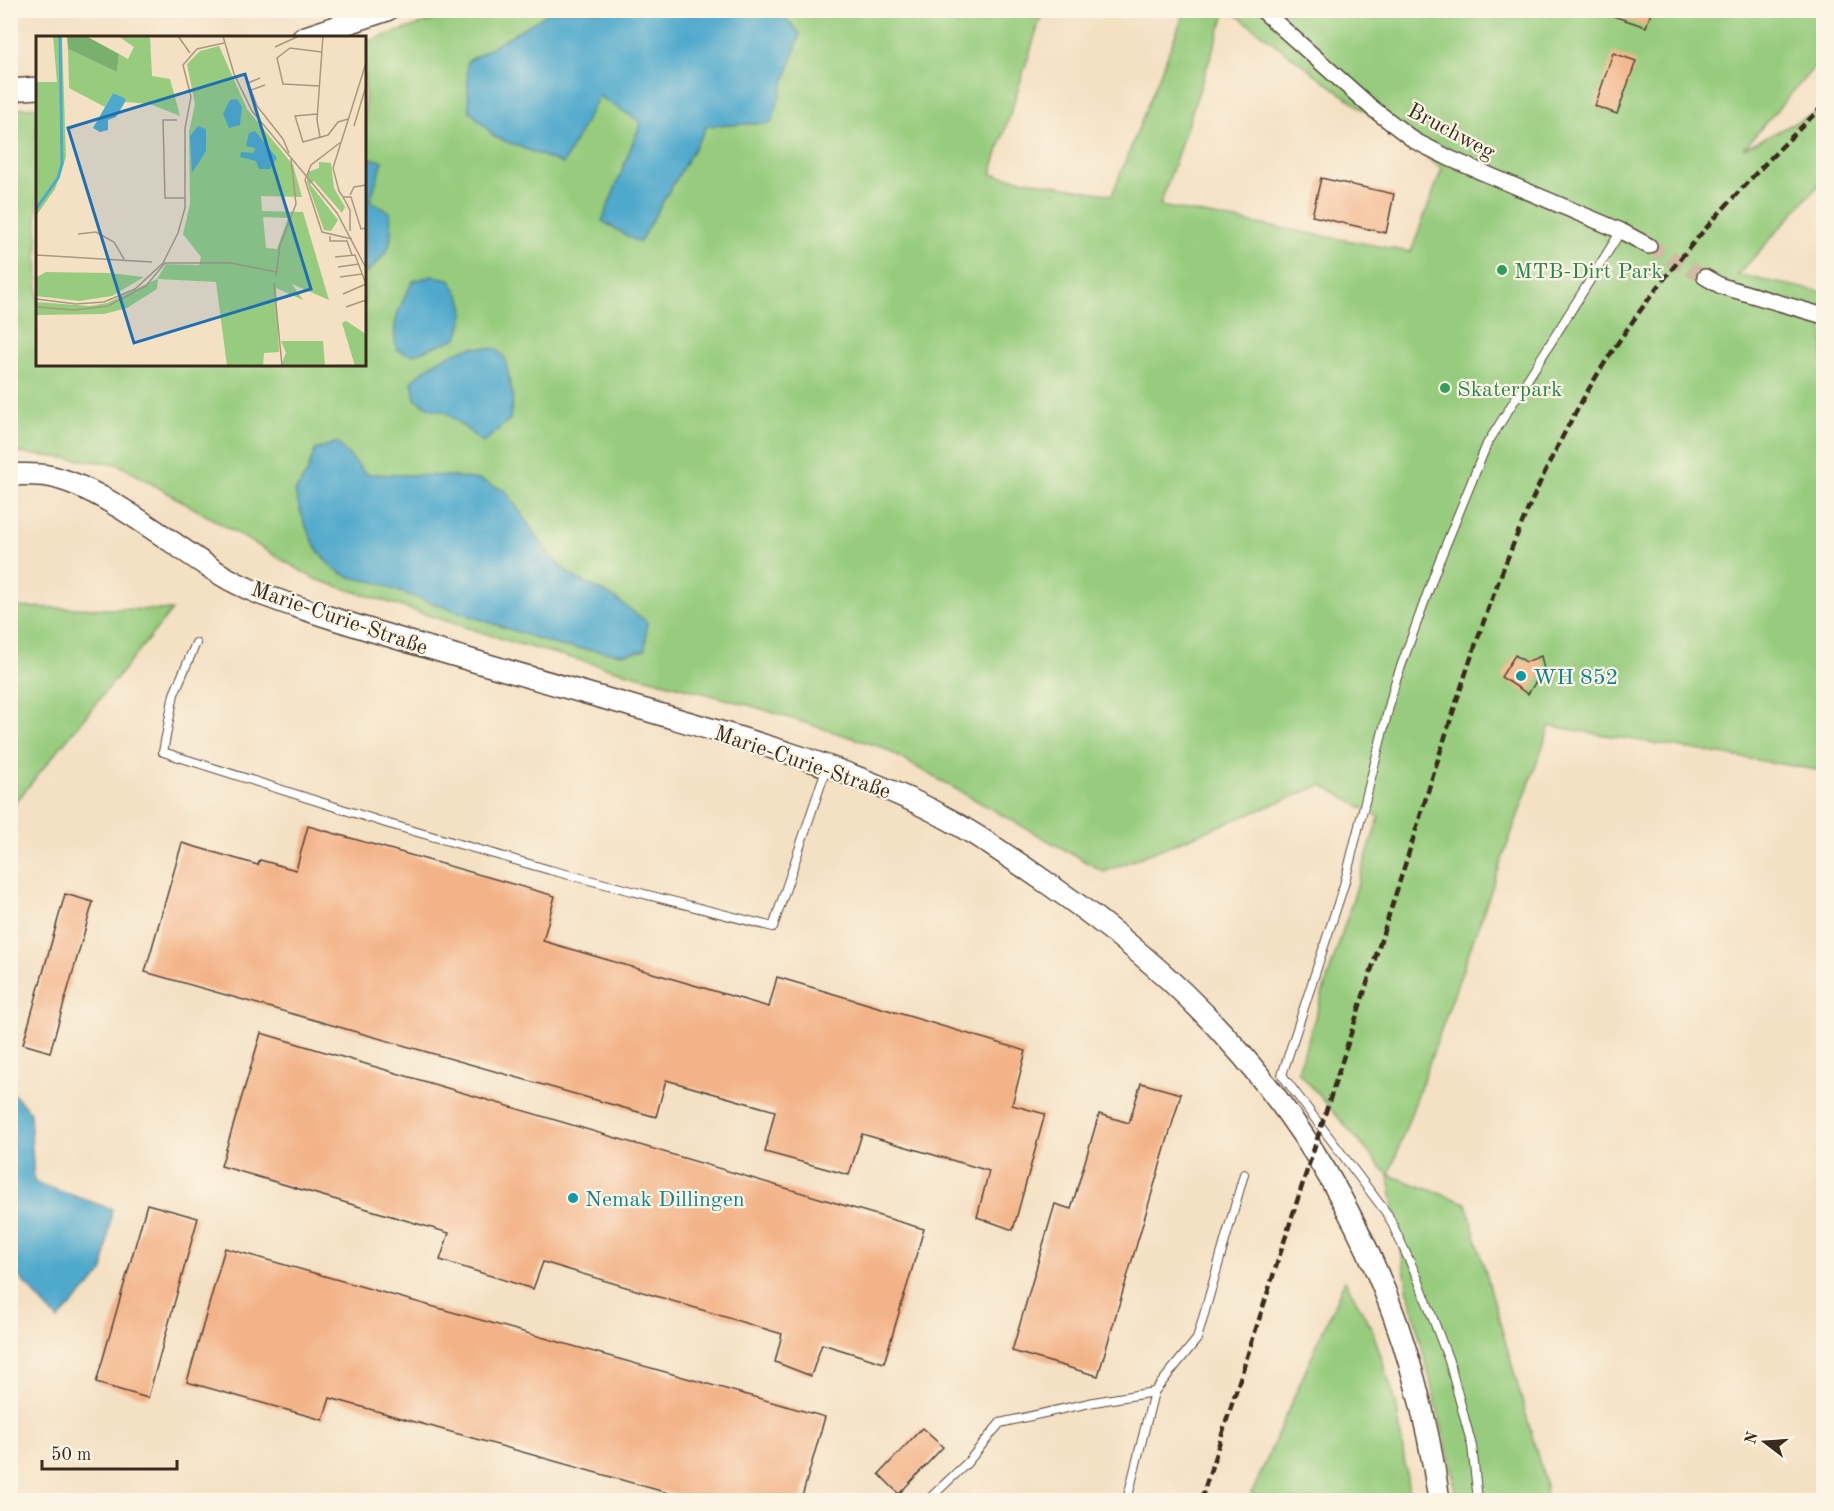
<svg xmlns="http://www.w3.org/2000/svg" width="1834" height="1511" viewBox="0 0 1834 1511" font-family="'Old Standard TT',serif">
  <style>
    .green { fill: #97cc7e; stroke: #697b4e; stroke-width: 1.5 }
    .water { fill: #4fa9cc; stroke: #456a75; stroke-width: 1.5 }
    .building { fill: #f3b388 }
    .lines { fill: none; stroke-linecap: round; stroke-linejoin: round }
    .street-tunnel { stroke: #cfbca2; stroke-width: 15; stroke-dasharray: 15 8; stroke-linecap: butt }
    .lane-casing { stroke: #574537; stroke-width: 10 }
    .street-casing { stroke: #574537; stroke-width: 18 }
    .secondary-casing { stroke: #574537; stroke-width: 24 }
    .lane { stroke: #fff; stroke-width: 8 }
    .street { stroke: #fff; stroke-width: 15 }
    .secondary { stroke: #fff; stroke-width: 21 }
    .rail { stroke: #3b2a1e; stroke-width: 4.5; stroke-dasharray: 9 4.5; stroke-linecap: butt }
    .leisure-dot { fill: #2e9e5b; stroke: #fcf5e5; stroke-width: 2 }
    .culture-dot { fill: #0f9aa8; stroke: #fcf5e5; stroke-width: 2 }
    .labels { text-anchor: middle; stroke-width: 4.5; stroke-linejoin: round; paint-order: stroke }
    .street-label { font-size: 22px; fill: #3b2a1e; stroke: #fcf5e5 }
    .leisure-label { font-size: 22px; fill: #27864d; stroke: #fcf5e5; text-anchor: start }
    .culture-label { font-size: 22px; fill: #0d838f; stroke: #fcf5e5; text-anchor: start }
    .inset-river { fill: none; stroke: #4fa9cc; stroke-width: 3 }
    .inset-road { fill: none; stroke: #aa9781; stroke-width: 1.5 }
    .view { fill: #1f6fb2; fill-opacity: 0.15; stroke: #1f6fb2; stroke-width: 3 }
    .inset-edge { fill: none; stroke: #3b2a1e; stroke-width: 3 }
  </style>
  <rect width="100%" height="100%" fill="#fcf5e5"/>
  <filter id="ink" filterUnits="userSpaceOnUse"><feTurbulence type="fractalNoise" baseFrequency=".0167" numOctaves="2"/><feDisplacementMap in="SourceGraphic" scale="12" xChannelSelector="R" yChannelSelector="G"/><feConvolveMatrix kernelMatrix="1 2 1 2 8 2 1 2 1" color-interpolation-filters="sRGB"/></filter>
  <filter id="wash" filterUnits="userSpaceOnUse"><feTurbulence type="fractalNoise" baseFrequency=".008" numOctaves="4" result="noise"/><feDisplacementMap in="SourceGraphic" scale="24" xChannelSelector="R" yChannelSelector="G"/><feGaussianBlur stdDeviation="1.35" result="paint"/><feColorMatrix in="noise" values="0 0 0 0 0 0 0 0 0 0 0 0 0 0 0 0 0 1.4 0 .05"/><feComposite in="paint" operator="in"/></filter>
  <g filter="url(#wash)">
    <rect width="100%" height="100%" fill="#f4e0c3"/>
    <path class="green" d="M462,11h581l-52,163 121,21 73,-184h41l-66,195 251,46 31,-83 -211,-158h592v46l-79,91 79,-39v71l-85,95 85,17v479l-273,-45 -161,449 77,28 80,282 -1,15h-90l-1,-24 -47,-189 -18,-111 -91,-105 81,-254 -57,-32 -218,87 -223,-125 -129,-41 -237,-63 -200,-64 -197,-115 -107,-12v-343l26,-2 1,257h326l1,-322z
      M11,607l161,3 -161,198 -1,-201z
      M1345,1280l27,49 24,73 14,98h-161z"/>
    <path class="water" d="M552,11h228l20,23 -29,89 -64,3 -68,117 -37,-22 39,-99 -42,-26 -36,68 -68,-27 -26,-27 -2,-48z
      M365,157l18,4 -13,40 20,11c4,34 0,40 -25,62z
      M433,276l16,3c18,25 18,31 8,59l-45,17 -15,-5c-8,-26 4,-46 16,-69z
      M473,347l23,2 9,9 8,39 -3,22 -27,24 -37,-31 -16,-4 -15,-9 -3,-18c17,-17 38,-28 61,-34z
      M337,442l29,32 85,2 29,4 26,11 44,65 22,20 40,20 35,26 -2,28 -22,4 -64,-8 -165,-56c-20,-11 -20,-7 -40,-12 -36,-8 -51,-55 -59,-86l12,-19 8,-23z
      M11,1091l19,21 4,70 78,27 -9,63 -45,48 -47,-52z"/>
    <g id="blocks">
      <path class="building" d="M1604,10h48l-6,17 -42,-14z
        M1613,53l23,8 -19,53 -22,-8z
        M1321,178l73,16 -8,39 -74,-17z
        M1515,655l11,7 15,-6 3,13 -16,25 -27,-17z
        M308,826l247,70 -12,45 226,66 8,-30 249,74 -14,54 33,9 -32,116 -36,-13 12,-46 -127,-37 -13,41 -84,-23 10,-41 -109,-31 -10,37 -511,-145 37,-129 76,22 2,-5 36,10z
        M65,894l28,8 -43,150 -27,-8z
        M261,1033l663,196 -40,134 -62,-19 -11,32 -36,-14 7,-28 -239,-72 -10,27 -93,-29 9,-27 -228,-67z
        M1141,1083l40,11 -83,282 -86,-25 43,-147 16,5 28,-95 30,9z
        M147,1204l51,14 -50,180 -52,-15z
        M225,1248l600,169 -24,83h-108l-363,-102 -7,22 -136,-38z
        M922,1428l21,19 -44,47 -20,-20z"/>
    </g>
  </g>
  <g filter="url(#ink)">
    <use href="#blocks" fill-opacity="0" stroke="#574537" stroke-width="1.5"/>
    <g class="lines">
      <path class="street-tunnel" d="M1649,246l56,31"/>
      <g class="lane-casing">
        <path id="lane" d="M196,643l-22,51 -11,58 226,72 161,46 223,57 54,-161
          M928,1500l39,-37 33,-40 94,-21 60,-10
          M1127,1500l27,-108 43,-53 47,-165
          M1478,1500l-6,-54 -23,-85 -31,-82 -30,-64 -106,-140 62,-190 51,-202 43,-119 49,-120 134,-213"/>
      </g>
      <g class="street-casing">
        <path id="street" d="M1262,10l110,98 43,33 36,18 170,72 28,15
          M1705,277l16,9 103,30"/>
      </g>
      <g class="secondary-casing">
        <path id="secondary" d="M303,38l84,-28
          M10,90l28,-2
          M10,474c13,1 26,0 38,2 54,10 124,69 172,98 29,18 63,28 96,39 108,35 217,65 326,96 85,25 170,48 251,83 56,23 105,57 154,91 221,150 355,353 392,617"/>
      </g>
      <use href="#lane" class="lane"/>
      <use href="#street" class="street"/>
      <use href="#secondary" class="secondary"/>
      <path class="rail" d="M1201,1500c67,-209 135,-419 202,-629 54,-170 102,-346 196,-499 62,-100 140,-185 225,-267"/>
    </g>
  </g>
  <g class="leisure-dot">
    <circle cx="1502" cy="270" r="6"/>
    <circle cx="1445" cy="388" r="6"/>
  </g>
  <g class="culture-dot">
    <circle cx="1521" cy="676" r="6"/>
    <circle cx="573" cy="1198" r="6"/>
  </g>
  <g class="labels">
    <g class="street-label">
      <text transform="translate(1452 130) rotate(28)" y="8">Bruchweg</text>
      <text transform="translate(340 617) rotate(19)" y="8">Marie-Curie-Straße</text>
      <text transform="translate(803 761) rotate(19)" y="8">Marie-Curie-Straße</text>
    </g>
    <g class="leisure-label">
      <text x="1514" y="278">MTB-Dirt Park</text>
      <text x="1457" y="396">Skaterpark</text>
    </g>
    <g class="culture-label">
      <text x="1533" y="684">WH 852</text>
      <text x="585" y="1206">Nemak Dillingen</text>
    </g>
  </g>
  <g transform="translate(36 36)">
    <rect width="330" height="330" fill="#f4e0c3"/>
    <path d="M17,0h9l4,121 -11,32 -19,27v-134h21zM82,0h32l2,40 18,3 10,37 -30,-12 -25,-2v-4l-12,-5 -8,14 -36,-19 -1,-39 49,23 2,-18 9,5 6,-12zM183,10l28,63 46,56 9,32 -41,-1 1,15 41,1 26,88 -37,-16 11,16 -27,-12 3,64 -15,1 -1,13h-36l-11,-84 -58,-3 -1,10 -30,19 -23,6 -68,1v-13l54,4 17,-3 50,-24 9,-15 33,1 2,-8 -18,-23 7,-30 -1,-72 6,-28 -8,-40 13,-13zM227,181l25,1 -11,31 -11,-1zM283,126l12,1 3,25 11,19 -3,6 -28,-32 -4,3 28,36 -7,11 -7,-1 -17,-48 1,-10 11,-4zM10,236l63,1 35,4 -32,19 -33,5 -43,-5 1,-19zM310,285l20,13v32h-11l-13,-43zM245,305h42l2,25h-45l6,-13z" fill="#97cc7e" fill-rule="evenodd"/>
    <path d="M31,0h19l33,18 -2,18 -49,-23z" fill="#79b06d"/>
    <path d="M77,57l12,5v4l-9,15 -8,3v10l-8,2 -7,-4zM201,63l5,8 -2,18 -11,3 -6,-14 7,-14zM162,90l8,3v22l-14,22 -2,-37zM219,95l22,27 -7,11h-11l-3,-8 -16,-4 1,-5 13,1 1,-5 -9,-2 3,-13z" fill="#4fa9cc"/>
    <path class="inset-river" d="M0,173l22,-31 4,-14 -2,-128"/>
    <path class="inset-road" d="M142,0l12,17M187,0l11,38 18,37 85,102 29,55M239,11l24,-11M330,27l-33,105 6,23 4,6h8l10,32 5,-1M224,42l-12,5 3,7 14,-5M284,50l-37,-2 -6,-26 13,-10 32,4M215,54l6,16 26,33 6,14M281,78l-22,2 8,26 25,-7 10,-13 10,-3M141,84h-14l2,78h20M318,90l12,-40M284,101l-3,-17 6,-84M305,106l-30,23 -6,15 17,52 30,7M314,159l4,-8 12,-2M307,161l7,13v21M42,198l18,-2 18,10 10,17M294,200v5h17l5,14M0,219l116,7M299,221l20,-2 11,29M302,231l21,-3M240,240l4,-31 16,-41 -5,-45M304,241l22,-3M238,247l8,83M307,258l23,-10M0,263l40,5 28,-2 31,-13 28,-26 15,-30 7,-25v-80l6,-31 -8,-32 14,-16 27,-6M0,271l38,3 34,-4 38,-20 19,-23h66l45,9M310,271l20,-7"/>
    <path class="view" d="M209,38l66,215 -177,54 -66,-215z"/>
    <rect width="330" height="330" class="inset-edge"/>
  </g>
  <rect width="1834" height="1511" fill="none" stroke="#fcf5e5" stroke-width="36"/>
  <g transform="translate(1765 1442) rotate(287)" stroke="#fcf5e5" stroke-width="4.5" paint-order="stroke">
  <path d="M0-4.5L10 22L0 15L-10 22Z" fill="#3b2a1e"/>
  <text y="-9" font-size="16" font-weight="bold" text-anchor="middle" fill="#3b2a1e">N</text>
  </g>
  <path d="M42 1460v9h135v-9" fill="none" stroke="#3b2a1e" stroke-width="3"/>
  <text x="51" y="1460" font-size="18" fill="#3b2a1e" stroke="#fcf5e5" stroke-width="4.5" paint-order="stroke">50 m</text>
</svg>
